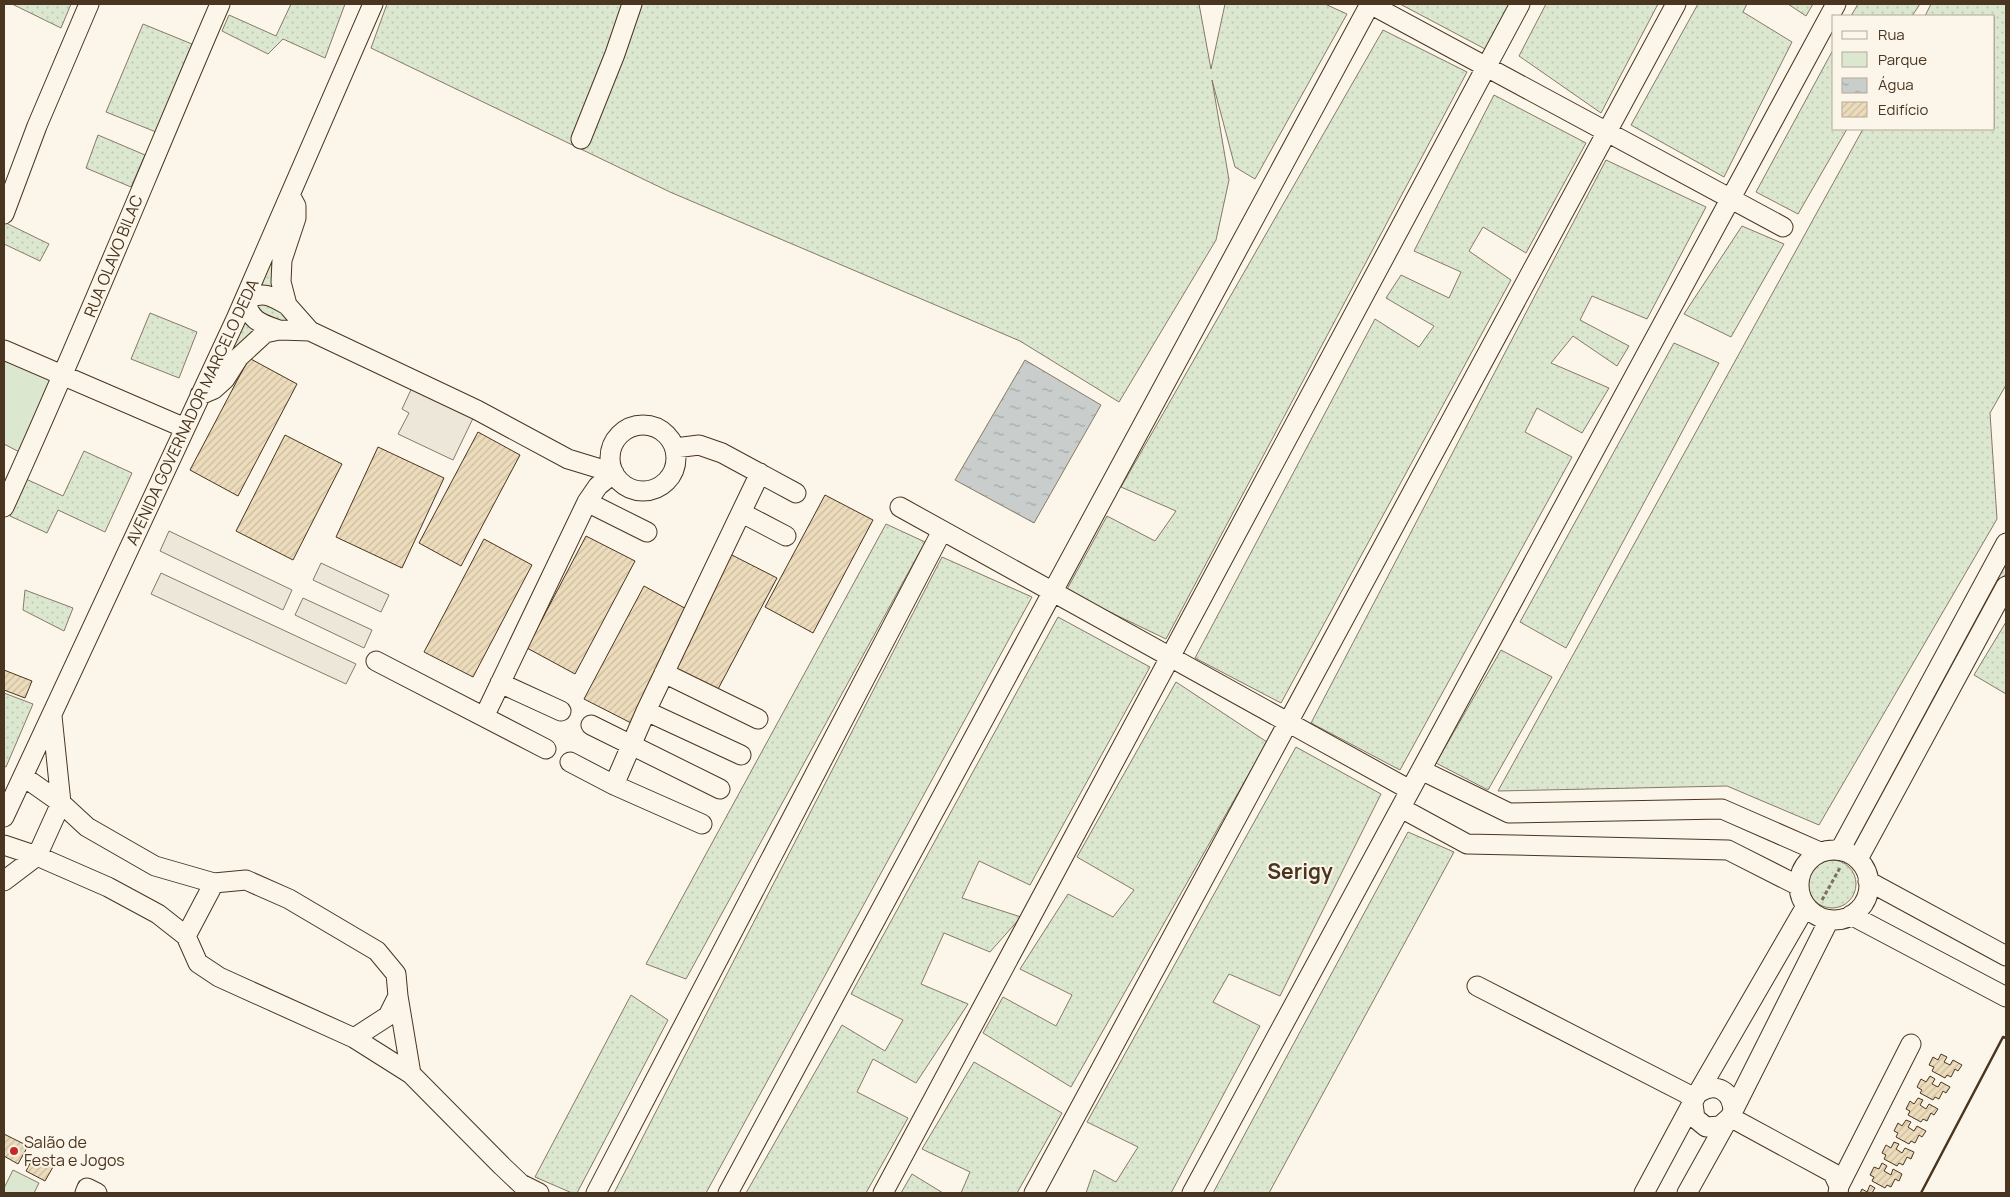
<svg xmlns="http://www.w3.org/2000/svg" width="2010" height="1197" viewBox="0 0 2010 1197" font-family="Manrope,sans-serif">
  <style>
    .grass { fill: url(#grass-dots); stroke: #887966 }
    .park { fill: #dce7d0; stroke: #887966 }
    .parking { fill: #ede7d9; stroke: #887966 }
    .water { fill: url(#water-ripples); stroke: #887966 }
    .building { fill: url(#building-hatch); stroke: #4a3520 }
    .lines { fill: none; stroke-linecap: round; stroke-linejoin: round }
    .minor-casing { stroke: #4a3520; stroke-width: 21 }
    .path { stroke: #7f6f5c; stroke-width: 3; stroke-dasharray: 4 2.5; stroke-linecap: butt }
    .minor { stroke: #fbf6e9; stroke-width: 19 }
    .wall { stroke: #4a3520; stroke-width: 2.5 }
    .poi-dot { fill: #c62828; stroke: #fbf6e9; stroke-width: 2 }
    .labels { text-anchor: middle; stroke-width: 4; stroke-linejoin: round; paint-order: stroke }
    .street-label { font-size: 16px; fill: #4a3520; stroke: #fbf6e9 }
    .poi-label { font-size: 16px; fill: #4a3520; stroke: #fbf6e9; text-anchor: start }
    .district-label { font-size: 21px; font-weight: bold; fill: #4a3520; stroke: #fbf6e9 }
  </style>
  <defs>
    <pattern id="grass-dots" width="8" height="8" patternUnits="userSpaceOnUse" patternTransform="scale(1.25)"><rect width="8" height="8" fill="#dce7d0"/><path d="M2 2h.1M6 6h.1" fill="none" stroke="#bec7b2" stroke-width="1.8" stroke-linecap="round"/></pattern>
    <pattern id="water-ripples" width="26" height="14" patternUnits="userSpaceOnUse" patternTransform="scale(1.25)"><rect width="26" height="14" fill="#c9cecd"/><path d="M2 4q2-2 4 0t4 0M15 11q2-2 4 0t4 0" fill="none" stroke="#a5a8a6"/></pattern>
    <pattern id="building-hatch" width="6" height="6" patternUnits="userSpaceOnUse" patternTransform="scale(1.25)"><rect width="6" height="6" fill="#ecdcbc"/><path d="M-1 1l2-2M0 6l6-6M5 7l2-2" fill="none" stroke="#ccbda1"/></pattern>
  </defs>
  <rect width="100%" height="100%" fill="#fbf6e9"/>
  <path class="grass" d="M12,4h59l-10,24z
    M291,4h54l-20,54 -42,-19 -15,15 -46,-23 7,-16 47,21z
    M387,4h812l12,65 14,-65h100l22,10 -92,165 -20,-12 -23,-87 17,100 -13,60 -97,162 -99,-61 -350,-149 -299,-144z
    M1400,4h112l-25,46z
    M1546,4h112l-57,109 -82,-57z
    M1698,4h49l-4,8 49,30 -68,135 -93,-52z
    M1788,4h25l-7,12z
    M1858,4h62l-8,12h-61z
    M1931,4h75v381l-16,28 7,106 -178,306 -92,-39 -229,5 365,-662h131v-113h-69z
    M143,24l49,20 -36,88 -50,-20z
    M1383,30l84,42 -301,567 -100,-48 41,-75 48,25 21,-30 -55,-24z
    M1834,48v81h13l-49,85 -42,-22z
    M1494,95l92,48 -60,110 -43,-26 -14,24 42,29 -230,423 -86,-45 180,-339 44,28 15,-21 -48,-28 15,-23 48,23 12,-26 -47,-21z
    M98,135l47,20 -14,32 -45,-19z
    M1606,160l100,47 -59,112 -55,-23 -12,24 49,26 -12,20 -44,-30 -22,27 58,25 -27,45 -45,-25 -12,24 47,25 -172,313 -89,-47z
    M279,220l-2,73 -24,-12z
    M4,222l45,22 -9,17 -36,-17z
    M1742,226l42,18 -53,93 -47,-23z
    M256,295l31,10 2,25 -41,-17z
    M150,313l47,19 -18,46 -48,-19z
    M236,319l25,10 -40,48z
    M1674,343l45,20 -153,285 -46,-26z
    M84,451l48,22 -27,59 -47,-22 -11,23 -37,-17 16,-37 37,17z
    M886,524l39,18 -239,437 -40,-15z
    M2006,554v19l-147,274 -10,-5z
    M942,557l90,40 -326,596h-92z
    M25,590l48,18 -9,23 -41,-21z
    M1058,617l92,50 -120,218 -51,-24 -17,37 59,19 -31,35 -46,-19 -23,51 47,20 -52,79 -43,-24 -16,33 51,26 -42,75h-120l96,-168 43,26 18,-31 -52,-26z
    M2006,622v72l-32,-19z
    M1501,650l51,27 -64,113 -52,-27z
    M1176,682l91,60 -196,345 -88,-54 20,-36 53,29 16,-31 -52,-26 48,-75 45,23 21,-27 -57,-33z
    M4,693l29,11 -27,63 -2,-1z
    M1296,747l85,47 -101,202 -51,-22 -16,28 47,24 -89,167h-85l8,-23 22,12 22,-35 -51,-25z
    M1408,832l46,20 -185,341h-56z
    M1808 884a24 24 0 1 1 48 0a24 24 0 1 1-48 0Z
    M631,995l37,25 -91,173h-5l-37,-16z
    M974,1062l88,51 -45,80h-56l9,-21 -48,-23z
    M912,1174l31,19h-42z"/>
  <path class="park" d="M4,350l59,26 -36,80 -23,-12z
    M13,1170l26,13 -5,10h-30v-5z"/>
  <path class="parking" d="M415,381l62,29 -24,50 -55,-26 11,-21 -7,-4z
    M169,531l123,59 -9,20 -123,-59z
    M321,563l68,32 -8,17 -68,-32z
    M161,573l195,91 -10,20 -195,-90z
    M303,598l69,32 -8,18 -69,-33z"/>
  <path class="water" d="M1025,360l76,45 -67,118 -79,-43z"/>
  <path class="building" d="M249,358l48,26 -59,112 -48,-26z
    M478,432l42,23 -59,111 -42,-23z
    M285,435l57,29 -49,96 -57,-29z
    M378,447l66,31 -42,90 -66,-31z
    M825,495l48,25 -60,113 -48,-26z
    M586,536l49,25 -60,113 -48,-26z
    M484,539l48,26 -59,112 -49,-25z
    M728,553l49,25 -60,113 -48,-26z
    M644,586l48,26 -59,112 -49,-25z
    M4,670l28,11 -7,17 -21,-8z
    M1941,1054l6,3 -3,5 6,3 3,-5 9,5 -4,6 -3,-2 -4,8 -4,-2 -2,3 -13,-7 2,-4 -5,-2 4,-8 5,3z
    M1930,1076l5,3 -3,5 6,3 3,-5 9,5 -4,6 -3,-2 -4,8 -4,-2 -2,3 -13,-7 2,-3 -5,-3 4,-8 5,3z
    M1918,1098l5,2 -3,5 6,4 3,-5 9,5 -4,6 -3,-2 -4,8 -4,-2 -2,3 -13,-7 2,-4 -4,-2 4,-8 4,3z
    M1906,1120l5,2 -3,5 6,4 3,-5 9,5 -4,6 -3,-2 -4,8 -4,-2 -2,3 -13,-7 2,-4 -4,-2 4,-8 4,3z
    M4,1134l24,12 -10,18 -14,-8z
    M1894,1142l5,2 -3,5 6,4 3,-5 9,4 -3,7 -4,-2 -4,8 -4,-2 -2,3 -13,-7 2,-4 -4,-2 4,-8 5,3z
    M34,1156l19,11 -8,14 -19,-10z
    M1882,1163l5,3 -3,5 7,4 2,-6 9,5 -3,7 -4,-2 -4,8 -4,-2 -2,3 -13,-7 2,-4 -4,-2 4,-8 5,2z
    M1870,1185l5,3 -3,5h-12l2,-4 5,3z"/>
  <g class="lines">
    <g class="minor-casing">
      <path id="minor" d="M1370,4l413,223
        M581,139l34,-85 17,-50
        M290,195l6,11v12l-14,42 -1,22 6,23 23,26 167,79 91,49 46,14
        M4,214l33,-88 52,-122
        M279,330c-20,-7 -28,-9 -34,-30 18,-9 25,-5 42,5
        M4,350l181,78
        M200,395l14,-6 11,-10 14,-22 26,-24 14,-3 31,1
        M610 458a33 33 0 1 1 66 0a33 33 0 1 1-66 0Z
        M675,448l24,-3 23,8 74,40
        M587,502l60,30
        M4,507c76,-166 144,-336 216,-503
        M900,507l510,283
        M742,513l44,23
        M376,661l170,88
        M664,673l94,46
        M500,683l61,28
        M646,711l95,44
        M484,717l103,-215 11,-16 16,-13
        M591,725l129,64
        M570,762l44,23 88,39
        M1421,770l88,43 213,-4 98,43
        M24,777l37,26 26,24 68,39 59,17 32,-3 43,19 88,52 19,23 2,22 -10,20 -34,22
        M614,785l32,-74 114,-238
        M1401,808l66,36 261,6 71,36
        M4,817l232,-498 137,-315
        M4,845l33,11 71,31 50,27 28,22 12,27 21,14 135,61 57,36 91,92 19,18 18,9
        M1840,850l166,-307
        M1799 885a35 35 0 1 1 70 0a35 35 0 1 1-70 0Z
        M1858,859l148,-273
        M4,881l33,-25 24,-53 -9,-87
        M1868,881l138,75
        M1851,915l155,82
        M186,936l28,-53
        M1477,986l218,112
        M398,996l13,78
        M1700,1092c16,-10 32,-1 33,19
        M1693,1104l2,14 11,9 14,-1 10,-9 99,-197
        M1730,1117l103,56 6,13 -1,7
        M1839,1186l72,-142
        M85,1193l2,-5 10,5
        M596,1193l346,-662
        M728,1193l642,-1189
        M883,1193l637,-1189
        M1034,1193l642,-1189
        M1192,1193l644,-1189
        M1644,1193l51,-95 111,-192
        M1687,1193l39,-70"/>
    </g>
    <path class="path" d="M1822,900l19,-34"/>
    <use href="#minor" class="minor"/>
    <path class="wall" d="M1921,1193l82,-156 3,1"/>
  </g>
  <circle class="poi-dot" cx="14" cy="1151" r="5"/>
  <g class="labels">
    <g class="street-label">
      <text transform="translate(113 256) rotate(-68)" y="6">RUA OLAVO BILAC</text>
      <text transform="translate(192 412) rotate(-65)" y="6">AVENIDA GOVERNADOR MARCELO DEDA</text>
    </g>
    <g class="poi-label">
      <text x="24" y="1148">Salão de<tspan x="24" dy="18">Festa e Jogos</tspan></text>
    </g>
    <g class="district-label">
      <text x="1300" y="879">Serigy</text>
    </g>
  </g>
  <rect width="2010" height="1197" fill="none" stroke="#4a3520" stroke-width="10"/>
  <rect x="1832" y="15" width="162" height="115" fill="#fbf6e9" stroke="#b4a999"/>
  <rect x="1842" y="31" width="25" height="8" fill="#fbf6e9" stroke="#b4a999"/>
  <text x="1878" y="40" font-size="15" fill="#4a3520">Rua</text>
  <rect x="1842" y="52" width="25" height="15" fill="#dce7d0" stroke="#b4a999"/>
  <text x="1878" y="65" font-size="15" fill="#4a3520">Parque</text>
  <rect x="1842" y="78" width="25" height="15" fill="url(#water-ripples)" stroke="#b4a999"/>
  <text x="1878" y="90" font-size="15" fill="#4a3520">Água</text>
  <rect x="1842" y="102" width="25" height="15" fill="url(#building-hatch)" stroke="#b4a999"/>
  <text x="1878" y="115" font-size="15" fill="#4a3520">Edifício</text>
</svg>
